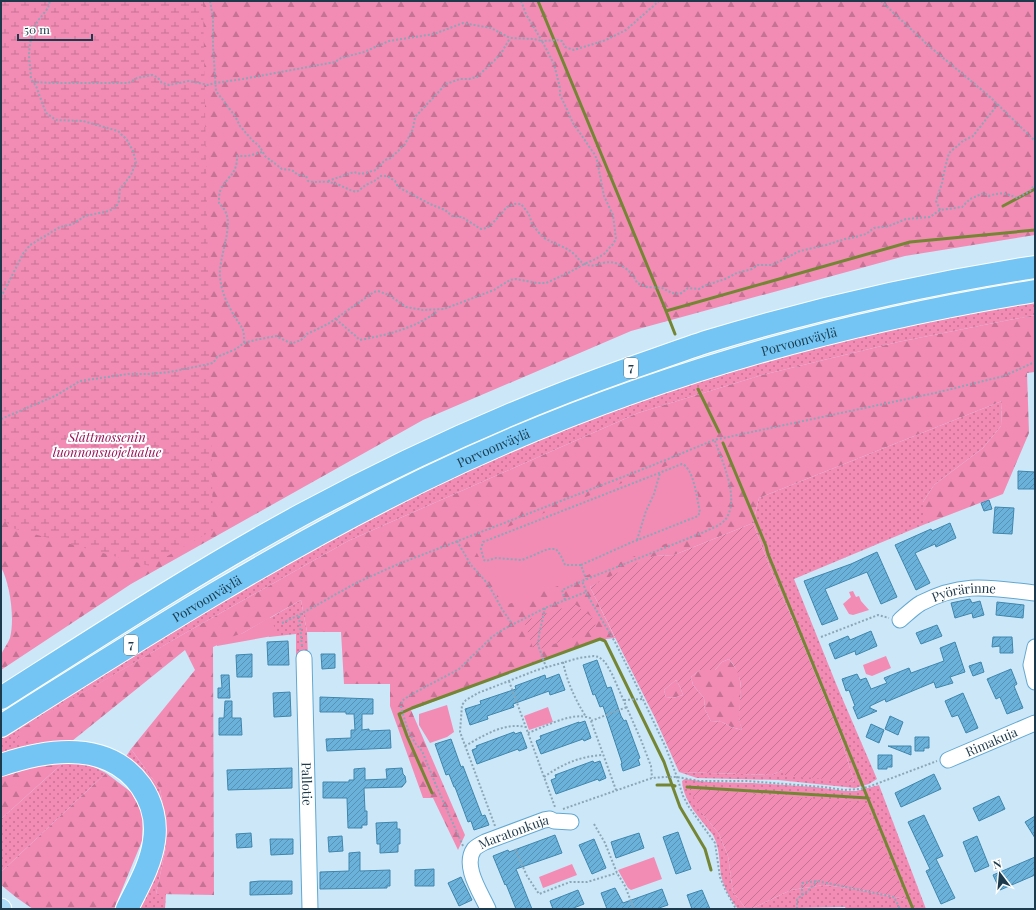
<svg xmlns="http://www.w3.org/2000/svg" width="1036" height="910" viewBox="0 0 1036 910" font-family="'Playfair Display',serif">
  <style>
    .grass { fill: url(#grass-dots) }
    .forest { fill: url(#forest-firs) }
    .wetland { fill: url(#wetland-marsh) }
    .park { fill: #f38cb5 }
    .garden { fill: url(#garden-furrows); fill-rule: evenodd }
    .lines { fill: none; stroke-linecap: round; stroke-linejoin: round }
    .stream { stroke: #748633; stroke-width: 3 }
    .building { fill: url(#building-hatch); stroke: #3f86ad }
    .minor-casing { stroke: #62a8d1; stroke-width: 17 }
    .major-casing { stroke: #fff; stroke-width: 21 }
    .highway-casing { stroke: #fff; stroke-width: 24 }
    .path { stroke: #8aa6b7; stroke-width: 2; stroke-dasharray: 2 2; stroke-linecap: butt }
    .minor { stroke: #fff; stroke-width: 15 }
    .major { stroke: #acdcf8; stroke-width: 19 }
    .highway { stroke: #74c5f4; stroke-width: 22 }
    .labels { text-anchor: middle; stroke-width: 4; stroke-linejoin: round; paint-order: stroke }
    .shield { fill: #fff; stroke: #607581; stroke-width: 1 }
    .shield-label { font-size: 12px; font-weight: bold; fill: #1c3a4b }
    .street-label { font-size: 13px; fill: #1c3a4b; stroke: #fff }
    .park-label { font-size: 13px; font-style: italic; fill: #99145a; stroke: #fff }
  </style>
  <defs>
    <pattern id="grass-dots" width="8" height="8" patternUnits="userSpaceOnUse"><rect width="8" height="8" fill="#f38cb5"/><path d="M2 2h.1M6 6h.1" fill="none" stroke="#c47395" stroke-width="1.8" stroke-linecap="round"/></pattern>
    <pattern id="forest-firs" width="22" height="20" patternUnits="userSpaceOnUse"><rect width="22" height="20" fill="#f38cb5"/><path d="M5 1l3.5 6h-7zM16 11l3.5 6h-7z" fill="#c47395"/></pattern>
    <pattern id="wetland-marsh" width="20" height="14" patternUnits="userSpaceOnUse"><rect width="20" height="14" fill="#f38cb5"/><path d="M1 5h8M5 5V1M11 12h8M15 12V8" fill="none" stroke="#c47395"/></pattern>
    <pattern id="garden-furrows" width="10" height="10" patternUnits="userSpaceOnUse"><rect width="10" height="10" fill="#f38cb5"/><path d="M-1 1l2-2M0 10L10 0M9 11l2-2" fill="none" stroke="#c47395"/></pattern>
    <pattern id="building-hatch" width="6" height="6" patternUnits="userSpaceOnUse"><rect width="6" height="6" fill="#6bb2db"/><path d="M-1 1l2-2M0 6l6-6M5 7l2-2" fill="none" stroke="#5792b4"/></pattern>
  </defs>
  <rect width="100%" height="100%" fill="#cce7f8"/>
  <path class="grass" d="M1035,301v14l-137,27 -136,33 -124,38 -290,128 -161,91 -164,96 -7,15 56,-2 -6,7 -65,13v-24c155,-96 307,-197 474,-271 105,-47 215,-86 327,-115 23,-7 47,-14 71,-19 54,-12 108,-21 162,-31z
    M1002,401l-1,25 -18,22 -49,37 -11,17v23l-129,54 43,107 40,93 -8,5 -14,4 -77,-8 -81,-2 -18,-6 93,3 10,-5 72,12 -14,-47 -44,-108 -23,-51 -20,-53 6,-25z
    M301,600l6,32 1,25h-12v-23l-27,3 -6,-15z
    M131,749l29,40 5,27 1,31 -10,47h10l-1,15h-34l25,-59 -31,-92z
    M64,762l22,1 20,10 -105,99v-53z
    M685,779l23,3 45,1 62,4 30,4h11l23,-6 47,124h-80l-1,-2 -94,2 40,-19 33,-5 32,4 49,10 -203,-86 17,21 9,22 5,36 13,17h-8c-8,-10 -14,-21 -17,-34 -2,-14 -1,-27 -8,-40 -13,-17 -29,-32 -31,-54z"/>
  <path class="forest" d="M1,1h1034v234l-130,21 -274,75 -208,89 -292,164 -130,86c0,-5 -1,-11 0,-15 2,-6 7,-11 9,-17 5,-20 0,-54 -9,-71z
    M1035,315v57l-8,1 2,60 -26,61 -80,31v-23l11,-17 49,-37 18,-22 1,-25 -243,97 -6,25 -79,32 -20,1 -64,31 25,51 -18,2 -186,70 54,125 -7,15 -25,-52h-10l-33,-92v-22h-46l-3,-52h-34l-6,-32 -58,33 -30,14 1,248 -58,-1 10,-47 -1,-31 -5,-27 -29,-40 64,-79 -10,-20 -113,91 -57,3 7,-16 165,-96 161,-91 290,-128 124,-38 136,-33z
    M729,659l10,14 2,16 -2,30 3,11 -11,-3 -9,-5 -11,-1 -6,-11 -1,-12 -11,-13 -2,-8 9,-7h15l7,-8z
    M676,680l4,7 3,8 -10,3 -7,-1 -2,-7z
    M64,762l-63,57v-45l40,-9z
    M106,773l25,19 12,23 -1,26 -28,68h-81l-16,-11 -16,-13v-13z"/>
  <path class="wetland" d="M1,1h202l10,529 -63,36 -138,-38 -11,-11z"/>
  <path class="park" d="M687,458l5,10 13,60 -120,48 -82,30 -32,-65z
    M853,591l3,6 3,-1 2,5 8,9 -16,5 -4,-1 -6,-10 8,-7 -2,-5z
    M270,617l8,18 -61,11 -1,-4 27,-9z
    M886,656l5,12 -19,8 -6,-2 -3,-9z
    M447,705l7,27 -7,5 -17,6 -11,-18v-11z
    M548,707l5,15 -24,8 -5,-14z
    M654,857l8,22 -31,11 -3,-2 -10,-18z
    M572,864l5,11 -34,13 -4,-11z"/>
  <path class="garden" d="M753,523l20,53 23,51 44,108 14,47 -69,-7 -3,-5 -10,5 -93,-3 -24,-54 -65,-131 44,-23 20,-8 20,-1zM729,659c18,22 10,33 10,59 0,4 2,8 3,12l-11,-3 -9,-5 -11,-1 -6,-11 -1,-12 -11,-13 -2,-8 9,-7h15l7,-8zM676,680l4,7 3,8 -10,3 -7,-1 -2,-7z
    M575,604l18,14 4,11 -63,22 -10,-30z
    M689,788l176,15 40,96 -49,-10 -32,-4 -33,5 -40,19h-5l-13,-17 -5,-36 -9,-22 -17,-21z"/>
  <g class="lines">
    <path class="stream" d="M538,1l128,310
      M1003,206l32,-17
      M675,334l-9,-23 244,-69 125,-12
      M698,389l21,43
      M723,443l43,103 2,8 145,355
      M657,785h15l8,22 25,42 6,21
      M687,787l181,11
      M432,793l-25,-57 -8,-22 13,-6 188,-69 5,2 59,121 8,23 3,1"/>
  </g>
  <path class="building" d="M1018,471l17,1v17h-17z
    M989,500l3,9 -8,2 -3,-8z
    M995,507l19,1 -2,26 -19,-1z
    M950,523l6,15 -20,9 -1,-3 -20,9 15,30 -14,7 -21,-45 36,-16 1,2z
    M877,552l20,45 -16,7 -14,-32 -42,17 13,30 -16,6 -18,-44 47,-17z
    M970,599l2,4 8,-2 4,14 -11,3 -1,-5 -17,5 -4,-15z
    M997,602l27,3 -1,13 -27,-3z
    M937,625l5,11 -21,8 -5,-11z
    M871,631l6,15 -21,9 -1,-4 -20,8 -6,-15 19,-8 2,4z
    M993,637h19l1,16h-13v-7l-8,1z
    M288,641l1,24h-21l-1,-23z
    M955,642l10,30 -15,5 3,6 -17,5 -2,-6 -48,20 -1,-3 -15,7v2l7,3 -19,8 -5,-12 2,-1 -6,-16 -3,1 -4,-12 15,-5 3,6 6,-2 5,11 16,-6 -3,-5 25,-10 2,5 33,-12 -4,-13z
    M252,654v23h-15l-1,-22z
    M321,654h14v14l-13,1z
    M597,660l10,28 4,-1 10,29 3,5 2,-1 14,38 -2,1 2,6 -17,6 -2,-7 1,-1 -19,-57 -3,1 -5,-13 -2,1 -10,-30z
    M981,662l3,10 -11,4 -4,-10z
    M1011,669l6,15 -3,2 9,22 -16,6 -7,-17 -4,2 -9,-20z
    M559,674l6,16 -15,5 -1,-4 -36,13 1,3 -27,9 1,3 -18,6 -5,-16 16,-5 -1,-3 36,-12 -1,-3 30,-11 1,4z
    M221,675h8l1,23h-12v-10h4z
    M290,692l1,24 -17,1 -1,-24z
    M963,693l15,35 -12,5 -8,-18 -6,2 -7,-16z
    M320,697l53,2v15h-11v16l7,-1v2l21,-1 1,18 -64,3 -1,-12 25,-1v-8h4l-1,-16h-8v-2h-26z
    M225,701h7v17h9l1,17h-23v-17h5z
    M890,716l13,6 -5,13 -13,-6z
    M585,721l6,17 -7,3 -1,-2 -42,15 -5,-13 5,-2 -1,-3 39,-14v1z
    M871,724l13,6 -5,13 -13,-6z
    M514,732l1,2 6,-2 6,16 -8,3 -1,-2 -41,15 -5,-14 5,-2 -1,-2z
    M915,737h14v11h-5v3h-9z
    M451,739l10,28 2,-1 19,50 3,-1 4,10 -15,5 -3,-9 -3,1 -13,-35h-1l-5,-13 -3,1 -11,-31z
    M888,746h23v9z
    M878,755h14v12h-5v2h-9z
    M593,761l1,2 6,-2 6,17 -7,3 -1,-2 -42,15 -5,-14 5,-2 -1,-3z
    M292,768v20l-64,2 -1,-20z
    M365,768v12l22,-1 -1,-10 16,-1 1,6 2,2 1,6 -4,5 -38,1 1,23h2v14h-5v3h-14l-1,-30h-24v-16h26v-2h5v-11z
    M934,774l7,15 -40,18 -6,-14z
    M999,796l6,13 -26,12 -6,-13z
    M924,815l19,41 -7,3 19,39 -14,6 -15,-33 4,-2 -22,-47z
    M1035,816v22l-10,-16z
    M397,822v7h3v15h-2v8l-18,1v-9h-3l-1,-21z
    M678,832l13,37 -15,5 -13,-37z
    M251,833l1,14 -15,1 -1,-14z
    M639,833l5,15 -28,10 -5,-16z
    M555,835l7,18 -46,16 16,40h-16l-10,-25 -1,1 -12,-29 15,-6 1,2z
    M342,836l1,15 -14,1 -1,-15z
    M977,836l12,30 -14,6 -12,-30z
    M270,839h23v15l-22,1z
    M594,839l12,29 -14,6 -13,-29z
    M360,852v19l30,-1v16h-3v2l-67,1v-17l29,-1v-18z
    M1035,857v18l-35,15 -7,-15z
    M434,869v17h-19v-16z
    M461,877l11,23 -13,6 -11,-23z
    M260,881h32v13l-42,1v-13z
    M615,888l8,15 39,-14 6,16 -12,4h-49l-6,-16z
    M578,890l6,14 -13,5h-18l-3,-8z
    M702,890l8,19h-18l-5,-14z"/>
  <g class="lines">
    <g class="minor-casing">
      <g id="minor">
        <path id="s1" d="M900,620c6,-5 14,-13 21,-17 42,-22 70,-15 114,-10"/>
        <path d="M1035,647l-4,18 4,17"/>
        <path id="s2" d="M304,658l6,251"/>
        <path id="s3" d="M948,760l87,-37"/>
        <path id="s4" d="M488,909c-7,-16 -26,-43 -14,-60 3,-3 7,-5 11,-7l59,-22 6,-1 4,2 17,1"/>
      </g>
    </g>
    <g class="major-casing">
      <path id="major" d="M1,908l1,1"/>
    </g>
    <g class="highway-casing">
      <g id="highway">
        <path d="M1,698c99,-63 197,-127 300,-183 106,-57 214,-106 327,-146 27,-9 53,-19 81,-28 106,-32 216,-57 326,-74"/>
        <path id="s5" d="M1,726c138,-87 275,-174 422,-246 193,-94 401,-155 612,-189"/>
        <path d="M1,765c47,-16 107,-25 140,21 11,16 16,36 13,55 -3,24 -17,47 -27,68"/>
      </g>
    </g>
    <path class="path" d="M210,1l3,16v29l3,45 19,25 5,10 12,14 8,7 5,9 17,13 10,1 6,5 8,1 2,5c7,2 13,0 20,1 10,1 18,7 28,10 5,-2 7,-6 12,-8 5,-3 8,-3 12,-8h7l8,5 3,6 32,17 15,6 7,6 10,1 19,12 5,-1 5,-3 16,-18 8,-3h6c3,4 7,8 9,13 1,3 1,6 3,8 3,5 10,13 15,15 9,5 19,7 27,15 3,3 4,6 8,8 9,5 12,2 20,0 15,-4 29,8 34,20l10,4 15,1 10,5 8,1 8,-6 11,1 5,-3 21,-7 12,-6 15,-4 6,-4h14l28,-14 26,-6 19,-6 6,-1 15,-4 8,-6 15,-2 17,-7 24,-2 10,-7 22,-3 8,-8 14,-6 5,3c11,-4 17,-3 28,2l13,-7 5,-7
      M521,1l5,13 16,27 15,-1 5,1 3,6 9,3 32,-10 20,-10 33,-29
      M881,1l48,45 60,50 46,45
      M328,181l26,-9 7,2 15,-4 9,-10 6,-2 14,-14 8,-15 2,-12 31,-33 14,-5h9l8,-2 23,-22 10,-17
      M940,210l-4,-9 6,-18 3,-15 4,-15 14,-12 10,-5 25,-32
      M1,297l22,-43 7,-9 30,-18 13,-3 12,-8 24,-5 7,-4 3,-6 1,-12 11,-14 5,-13 -3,-11 -6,-11 -9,-9 -35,-10 -27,-1 -10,-7 -10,-27 -5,-7 -2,-24 1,-12 7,-21 11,-14 2,-7
      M336,319l24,21c30,-6 53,-11 78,-29
      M244,343c1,-18 -5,-17 -12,-31 -6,-11 -11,-22 -12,-35 -2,-17 13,-49 6,-64 -1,-4 -5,-7 -7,-10 0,-5 0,-12 3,-16 8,-13 15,-13 15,-31h11l14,-4
      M1,419l54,-23 25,-15 48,-7h21l21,-2 39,-8 4,-1 4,-6 19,-8 8,-6 11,-3 21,-4 12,6 5,1 8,-3 6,-6 21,-10 46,-32 4,-1 11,4 17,12 17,3 21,-1 50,-19 16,-10 6,-1 21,4h9l24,-11 14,-8 12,-5 8,-5 9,-10 3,-5 -3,-24 -9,-19 -7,-36 -2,-5 -22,-32 -10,-22 -3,-6v-7l-6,-24 -12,-23 -8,-2 -24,-1 -19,-10 -28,-5 -29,11 -45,7 -25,11 -23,6 -6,4 -92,17 -28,4 -7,2 -19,-4 -20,4 -7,-2 -5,-6 -5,-2 -15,3 -9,5h-76l-18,-1
      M715,441c7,20 26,59 10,79 -5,6 -15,9 -21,12l-122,49 6,15 27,46 17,34 34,72 11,29 6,19 6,11 26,36 5,34 5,12 11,20
      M637,540l9,-29 8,-17 6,-21
      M457,541l14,24 17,19 14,25 10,15
      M581,565h-16l-4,-9 -5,-7h-8l-26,11 -26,-2 -10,3 -2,-1 -3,-11 2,-7 199,-78c12,4 15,36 18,48l-2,4 -68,27 -49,22 5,14
      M565,600l-3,-10 20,-9
      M545,608l-6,27 -1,10 8,22
      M282,623l17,-8
      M821,637l57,-22 11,3
      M302,646l-3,-31 55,-31 42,-19 255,-99 63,-26 221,-47 69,-17 31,-14
      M563,662c4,20 12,37 23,55
      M509,681l46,126
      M624,700l19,-1
      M591,721l36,-14
      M528,733c16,-6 45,-22 62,-15l26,72
      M465,746c18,-10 39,-24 61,-19
      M544,777c18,-13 37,-21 59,-22
      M563,809l89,-31 13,-1h12l22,4h48l76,6 22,3 15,-1 8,-2 69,-26
      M594,824l11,19 12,30 8,13 9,23
      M495,826l-35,-94 2,-27 4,-5 12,-7 59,-23 42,-12 15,-2 5,1 6,5 7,12 29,66 10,26 1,12
      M463,846l-27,-61 -14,-34 -7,-8 -7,-13 -7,-22 1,-7 4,-3 10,-6 43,-23 33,-32 12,-8 41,-21 41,-16
      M515,849l12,27 12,18 31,-12h17l30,-9
      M802,895l6,-4 9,-10
      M797,909v-9l5,-5v-12l15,-2 77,16 6,12"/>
    <use href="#minor" class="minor"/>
    <use href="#major" class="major"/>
    <use href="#highway" class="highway"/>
  </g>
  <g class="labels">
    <g class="shield">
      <rect x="624" y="358" width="14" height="20" rx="3"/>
      <rect x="124" y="635" width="14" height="20" rx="3"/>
    </g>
    <g class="shield-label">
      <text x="631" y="372">7</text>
      <text x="131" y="649">7</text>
    </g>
    <g class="street-label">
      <text dy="5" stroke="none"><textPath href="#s5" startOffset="890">Porvoonväylä</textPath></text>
      <text dy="5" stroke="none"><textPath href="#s5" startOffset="566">Porvoonväylä</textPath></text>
      <text dy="5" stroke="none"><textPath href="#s1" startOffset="72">Pyörärinne</textPath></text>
      <text dy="5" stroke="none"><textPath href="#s5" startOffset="242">Porvoonväylä</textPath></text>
      <text dy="5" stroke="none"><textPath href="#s3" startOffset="47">Rimakuja</textPath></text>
      <text dy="5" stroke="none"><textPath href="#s2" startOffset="126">Pallotie</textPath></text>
      <text dy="5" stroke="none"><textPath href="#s4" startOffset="108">Maratonkuja</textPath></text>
    </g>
    <g class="park-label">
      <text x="107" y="442">Slåttmossenin<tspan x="107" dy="15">luonnonsuojelualue</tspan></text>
    </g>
  </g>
  <rect width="1036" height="910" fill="none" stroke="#1c3a4b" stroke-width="4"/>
  <g transform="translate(1000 874) rotate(344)" stroke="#ffffff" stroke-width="3" paint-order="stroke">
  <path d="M0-3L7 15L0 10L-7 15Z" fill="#1c3a4b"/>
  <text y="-6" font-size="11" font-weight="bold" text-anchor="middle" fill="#1c3a4b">N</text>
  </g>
  <path d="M18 34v6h74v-6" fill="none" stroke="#1c3a4b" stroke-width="2"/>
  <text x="24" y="34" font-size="12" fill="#1c3a4b" stroke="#ffffff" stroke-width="3" paint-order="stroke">50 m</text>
</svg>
